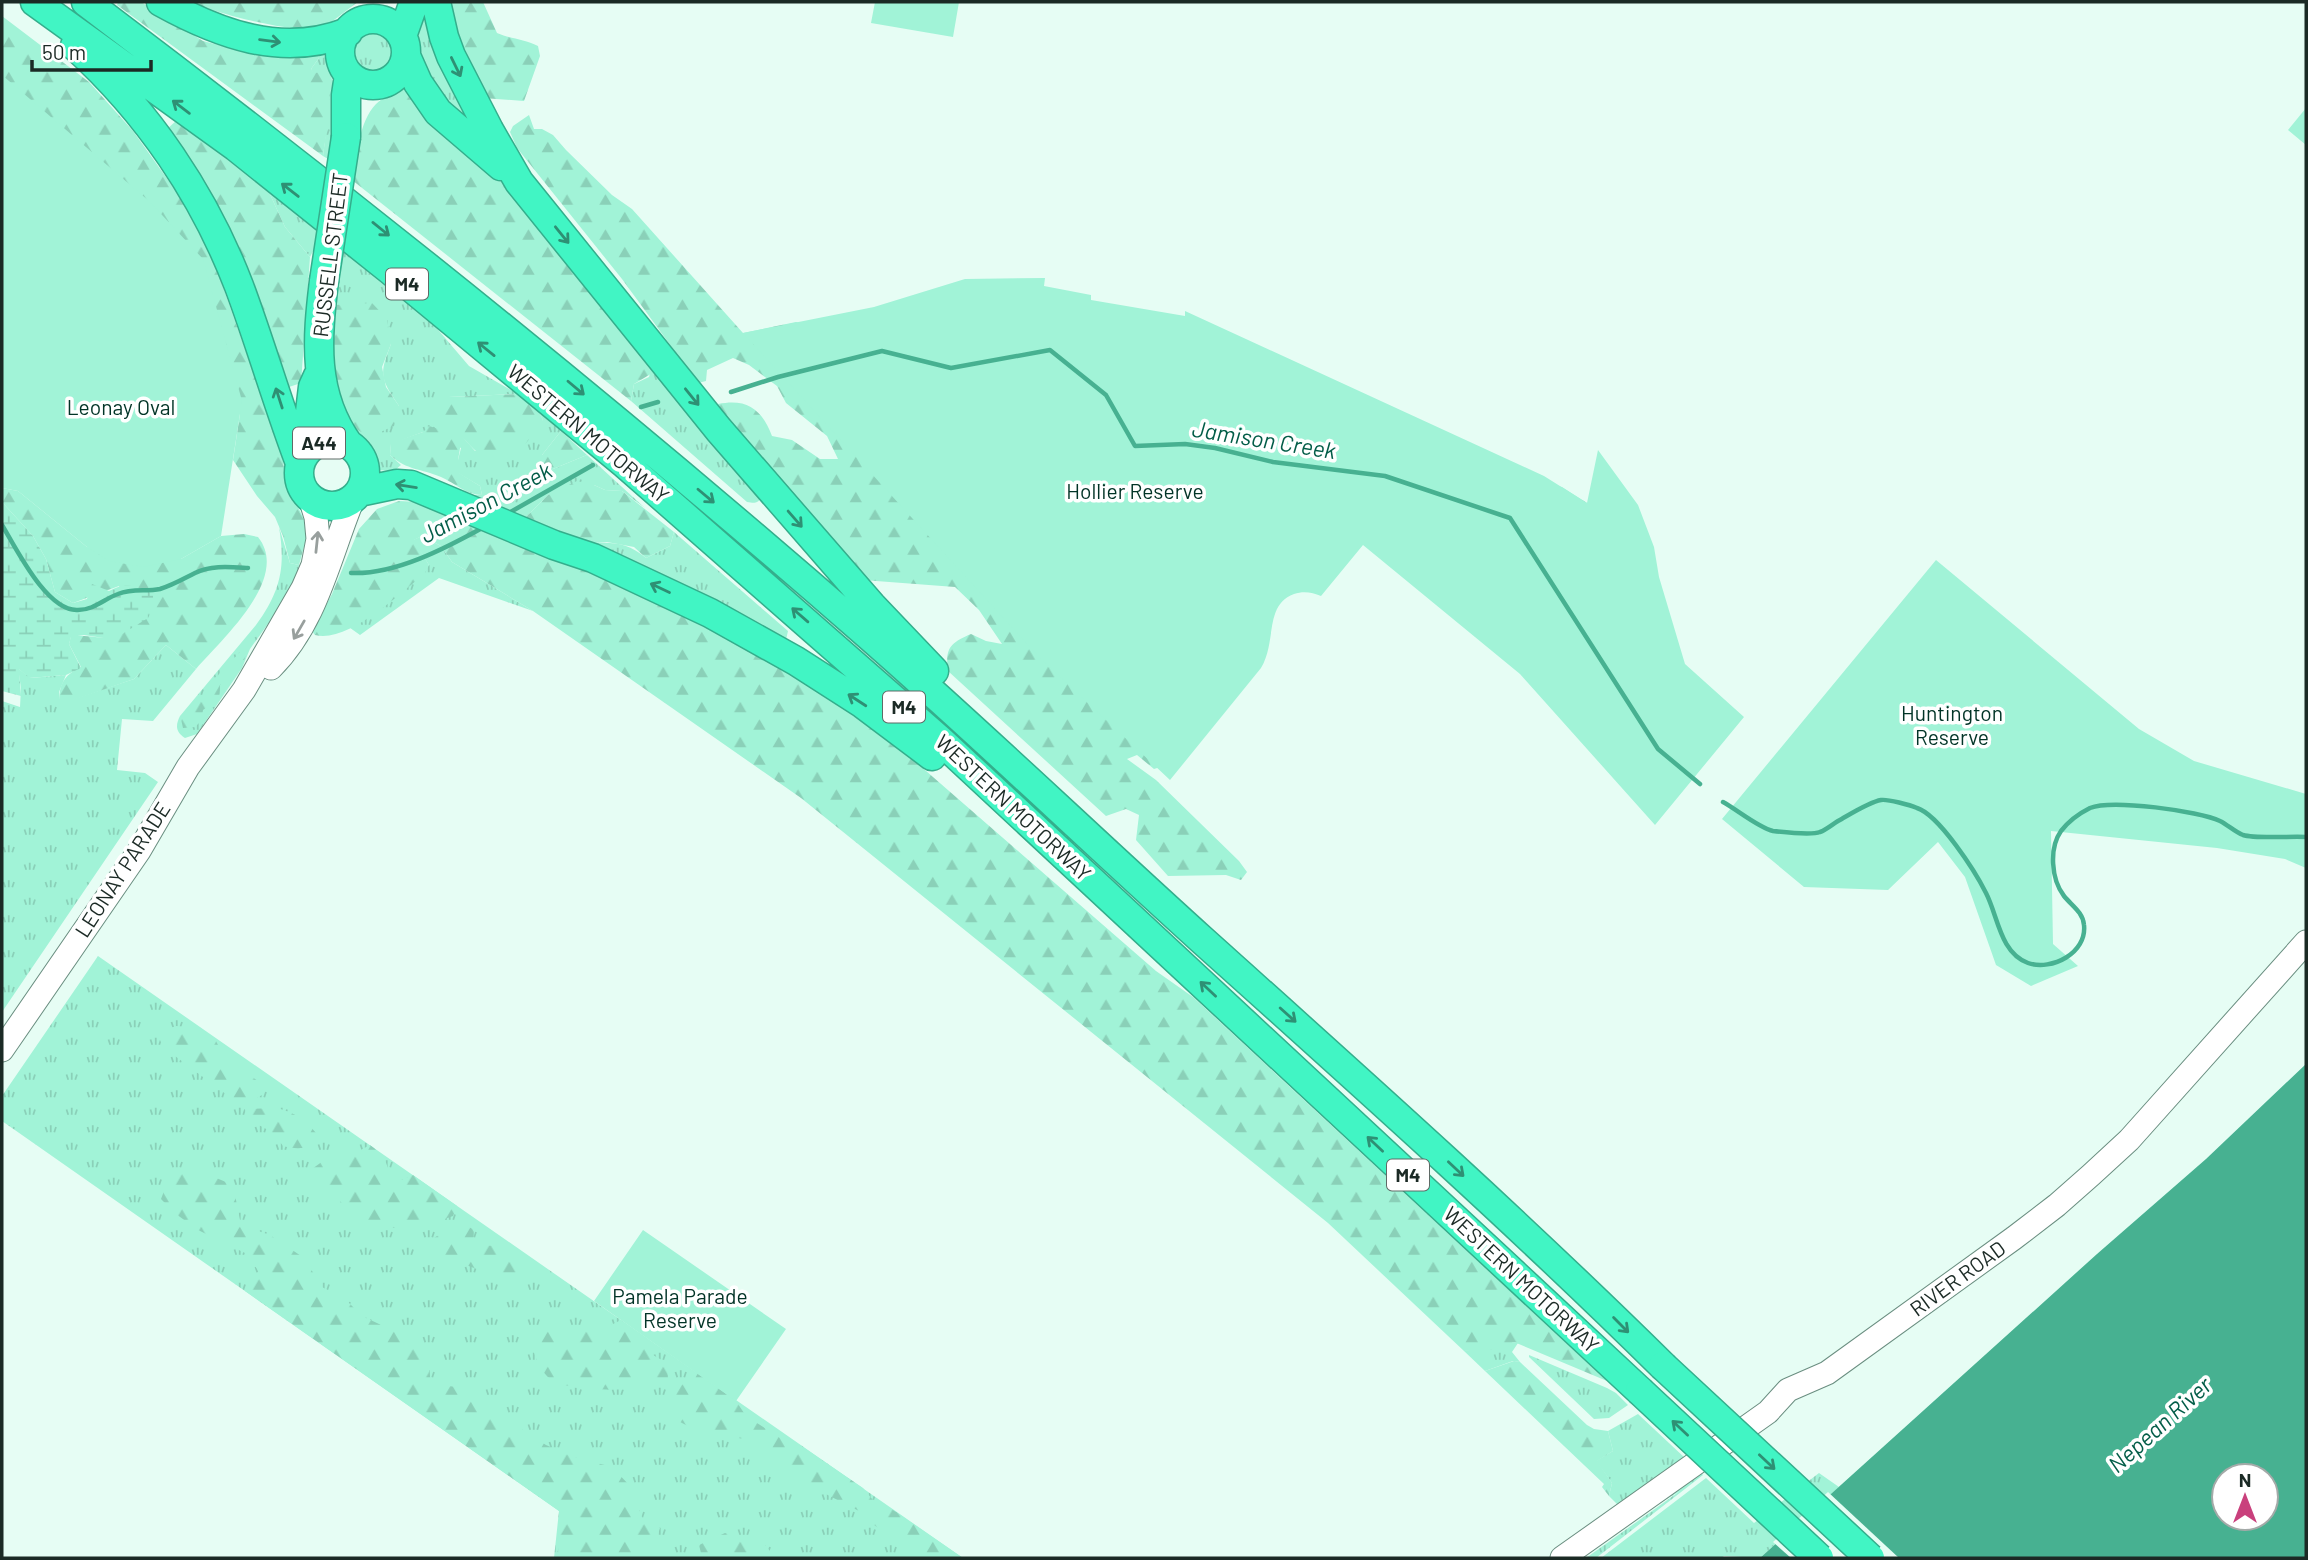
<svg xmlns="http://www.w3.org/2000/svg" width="2308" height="1560" viewBox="0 0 2308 1560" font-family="Barlow,sans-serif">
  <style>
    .grass { fill: url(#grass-tufts) }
    .forest { fill: url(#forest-firs) }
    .wetland { fill: url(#wetland-marsh) }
    .park { fill: #a1f3d7 }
    .water { fill: #47b191; fill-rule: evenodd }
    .pier { fill: #e6fdf4 }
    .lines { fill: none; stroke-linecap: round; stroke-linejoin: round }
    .stream { stroke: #47b191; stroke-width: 4.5 }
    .secondary-casing { stroke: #6a8e80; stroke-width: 25 }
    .highway-casing { stroke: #34ae8c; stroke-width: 31 }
    .secondary { stroke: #fff; stroke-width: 23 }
    .highway { stroke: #41f5c4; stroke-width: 28 }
    .highway-bridge-casing { stroke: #34ae8c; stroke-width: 31; stroke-linecap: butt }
    .highway-bridge { stroke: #41f5c4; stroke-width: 28 }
    .oneway { stroke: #2e9074 }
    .oneway2 { stroke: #989f9d }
    .labels { text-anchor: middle; stroke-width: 7; stroke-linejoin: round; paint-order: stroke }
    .shield { fill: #fff; stroke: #5f6a66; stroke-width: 2 }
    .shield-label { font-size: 19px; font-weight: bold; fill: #1b2a25 }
    .street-label { font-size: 21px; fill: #1b2a25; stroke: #fff }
    .park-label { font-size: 21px; fill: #023427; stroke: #fff }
    .water-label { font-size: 23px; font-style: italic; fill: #035d48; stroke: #fff }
  </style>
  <defs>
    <pattern id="grass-tufts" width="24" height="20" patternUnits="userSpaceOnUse" patternTransform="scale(1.75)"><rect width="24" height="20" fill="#a1f3d7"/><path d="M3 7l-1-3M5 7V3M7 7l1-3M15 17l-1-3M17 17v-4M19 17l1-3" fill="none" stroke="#8ad0b8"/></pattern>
    <pattern id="forest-firs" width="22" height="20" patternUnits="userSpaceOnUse" patternTransform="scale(1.75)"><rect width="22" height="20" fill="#a1f3d7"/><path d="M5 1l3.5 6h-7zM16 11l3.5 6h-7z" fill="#8ad0b8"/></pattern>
    <pattern id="wetland-marsh" width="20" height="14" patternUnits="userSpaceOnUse" patternTransform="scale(1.75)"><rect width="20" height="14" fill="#a1f3d7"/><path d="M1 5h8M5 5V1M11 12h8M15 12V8" fill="none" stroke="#8ad0b8"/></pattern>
  </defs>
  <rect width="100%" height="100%" fill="#e6fdf4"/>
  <path class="grass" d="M421,2l71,143 -48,-43 -22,-40 -4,-15 -3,1 -2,-9z
    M355 52a19 19 0 1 1 38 0a19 19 0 1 1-38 0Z
    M318,50h4c19,43 13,65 6,109l-5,-3 6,-49 -18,-38 8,-11z
    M269,192l48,38 -3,19 -4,8 -25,-30z
    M340,247l94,78 35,41 49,28 -69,3 13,39 13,15 68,-31 -4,-8 22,19 -19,24 6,16 39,-16 58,53 -23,-17 -17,-1 -11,-5 -46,10 -24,24 -51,-24h9l-2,-9 -22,-13v-13l3,-12 -38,-16 -32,12 -1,11 11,10 -7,6 -19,-1 -5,-15 -29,-34 58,-15c-19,-28 -20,-31 -8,-62l-57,-39z
    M653,361l108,137c-4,6 -7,5 -14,4l-116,-101 3,-17 15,-7z
    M279,527l11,36 9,2 -4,16 -13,23 -32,45 -8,19 -45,66 -12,4c-9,-6 -10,-12 -5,-22l76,-91c24,-33 30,-57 23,-98z
    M674,532l114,99 -2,9 -205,-96c27,-2 44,-4 65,14l24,-12z
    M422,536l19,10 11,16 81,49 -94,-33 -79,57 -14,-10 83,-60 -16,-25z
    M166,645l30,24 -43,52 -31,-2 -5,51 28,3 13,9 -156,230v-311l18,6 1,-19 -3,-20 12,10 36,-3 -7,17v12l75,-25z
    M98,956l865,602h-409l5,-47 -557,-390v-25z
    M1514,1342l4,1 -6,9 8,10 -7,-1 -28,10 -21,-20z
    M1529,1355l78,33 9,5 12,12 -19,13 -15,1 -65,-62z
    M1638,1414l47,44 -67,47 -9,-9 3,-13 -16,-22 17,-10 -5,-20z
    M1701,1473l2,2 -107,83h-10l94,-67 -32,19z
    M1819,1473l20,14 -79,71 -36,-2 -3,2h-120l105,-80 48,45z"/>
  <path class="forest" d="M118,2h23l62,39 27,7 14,3 74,-1 1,8 -8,11 3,4 8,-1c15,23 4,58 1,84l-206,-151z
    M192,2h166c-11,7 -24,20 -36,25 -22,9 -108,-14 -130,-25z
    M450,2h33l14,31c14,6 27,6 41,13l2,10 -16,45 -41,-3 -17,-46 -9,-17z
    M2,16l87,66 44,49 53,74 24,45 71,201 7,37 16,31 3,17 -8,29 -9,-2 -7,-27 -8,-19 -18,-21 -24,-36 7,-46 -238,-338z
    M406,88l84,75 164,209 -20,12 -3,17 -279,-221c4,-22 7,-59 24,-76 8,-8 20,-11 30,-16z
    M529,115l5,14h8l11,6 13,15 46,45 20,14 111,124 53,-11 766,165 25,16 40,11 -322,-20 -135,270 -16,5 -17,-14 -10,4 29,21 83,81 8,11 -6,8 -15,-5 -58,1 -32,-36 3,-25 -13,-6 -20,7 -158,-145c-3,-23 2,-28 23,-37l15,7 16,3 -23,-34 -24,-23 -92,-7 -143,-171 -2,-5c30,-6 44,6 54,32l20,4 28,19h18l-11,-23 -41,-33 -9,-17 -28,-21 -16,-7 -26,12 -1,11 -8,2 -76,-104 -105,-131 -7,-16 3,-6z
    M177,120l92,72 16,35 25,30 -9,126 -15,5 -120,-258z
    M372,303l15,16 4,25 -9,23 4,20 13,19 -5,20 -25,11 -19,-12 -11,-14 -1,-27 -7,-12 3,-67z
    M518,394l21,18 4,8c-16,24 -33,50 -65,32 -6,-3 -11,-11 -16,-15l-4,23 1,13 21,13 2,9c-16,0 -27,-12 -41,-18 -21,-9 -33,-6 -51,-22l1,-12 32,-11 6,-6 32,10 -21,-22 9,-17z
    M561,431l26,24 -39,16 -7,-9 1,-7z
    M577,481l17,4 11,5 17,1 52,41 -4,14 -24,12 -12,-11 -27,-5 -26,2 -57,-25 24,-24z
    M2,488l16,3 69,56 94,12 40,-23 23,-2 14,3c33,41 -36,102 -62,132l-30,-24 -32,34 -75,26c0,-21 4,-29 22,-38l-12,-23 2,-8c22,-2 38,8 57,-7l-9,-43 -46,17 -18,-11 -9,-33 -13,-23 -31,-34z
    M399,501l20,1 197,78 106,51 91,54 74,52 269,234 37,26 414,384 -93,-39 -17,7 -33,2 -136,-128 -527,-425 -268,-187 -81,-49 -11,-16 -19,-10 -8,4 15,25 -4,8c-24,20 -78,71 -110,62l-3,-4 20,-37 27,-65 18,-20z
    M243,649l5,4 -19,26 -9,6c0,19 -3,15 -17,25l-2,11 -6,6 -12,1 -2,-9 19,-18 19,-27z
    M176,1026l15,1 25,14 5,10 8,9 33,24v11l-7,4 -24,-1 -68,-51 -6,-14z
    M277,1108c24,7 29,13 45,32 -13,9 -24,10 -39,6 -9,-13 -20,-22 -36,-24l-2,-13z
    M370,1145c12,9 19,17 19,33l12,2 12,-5 44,31 -4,10 -27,10 -52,3 -15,-10 -8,-12 -16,-8 -22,-14 -1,-16 11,-8 19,-1z
    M173,1168l16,8 13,-4 31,13 8,40 29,10 34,23 18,29 24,13 16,16 51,24 15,21 3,23 26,3 89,58 25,11 41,11 19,20 12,33 17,8 -8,24 -14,6h-80l1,-47 -314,-220 16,-16 -14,-21 -49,-24 -22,-16 -15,-15z
    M466,1225l8,5 -1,15 24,1 16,7 16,11 1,10 -6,8 -26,-5 -40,-15 -19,3 -10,-7 -2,-15c12,-9 23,-15 39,-18z
    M621,1320l27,19 5,16 14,8 1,16 -14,2 -15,-3v12c-23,-1 -67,2 -87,-10 -13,-8 -18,-28 -23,-42l6,-12 25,-1 14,7 29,-3z
    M1514,1361l6,1 67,63 7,4 14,2 5,20 -16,10 15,22 -3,13 -7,-9 2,-3 -119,-113z
    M697,1373l39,28 10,15 39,25 15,4 63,43 14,17 13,3 73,50h-31l-19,-7 -39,-26 -15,-14 -41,-21 -26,-7 -25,-26 -13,-17 -50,-6 -26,-13 -8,-14 9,-20z
    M725,1533l38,9 10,13 8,3 -79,-1 -3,-12z"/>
  <path class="wetland" d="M2,502l31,34 13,23 9,33 18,11 14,-4 5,-15 17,7c19,-10 26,-5 44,3v14l-5,10 -29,18 -9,3 -26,-4 -13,2 -2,7 12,24 -15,7 -37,3 -10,-9 2,27 -19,-5z"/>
  <path class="park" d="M875,2h84l-6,35 -82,-14z
    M2,75l147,126 54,58 39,142 -21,135 -40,23 -38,8 -34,-6 -22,-14 -69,-56 -16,-3z
    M2306,108v37l-18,-15z
    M1045,278l-1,8 47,9v5l94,16v-5l359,165 43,27 11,-53 40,55 16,42 5,30 26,87 59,53 -89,108 -135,-151 -157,-129 -42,51c-9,-4 -18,-5 -27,-2 -30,11 -17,48 -33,74l-91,112 -131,-123 -296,-324 131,-26 91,-28z
    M1936,560l203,169 55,32 112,33v74l-21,-9 -68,-11 -166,-17 2,113 25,22 -47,20 -35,-21 -31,-88 -27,-35 -50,48 -84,-3 -82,-68z
    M643,1230l143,99 -50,72 -142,-100z"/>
  <path class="water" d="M2306,1064v494h-546l337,-304 109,-95zM2224,1476h42v42h-42z"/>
  <path class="pier" d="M1828,1492l71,66h-108l-18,-16z"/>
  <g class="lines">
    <path class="stream" d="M731,392l47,-15 104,-26 69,17 99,-18 56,45 29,51 50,-2 30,4 58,14 112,14 125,42 148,231 42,35
      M641,407l17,-5
      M507,514l86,-49
      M2,525c14,23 45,87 76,85 16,0 26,-11 40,-16 15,-6 28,-2 42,-5 13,-4 23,-10 35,-16 16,-8 35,-6 53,-5
      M351,573c44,2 95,-25 133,-46
      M1723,802c13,7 36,26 50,29 9,1 39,4 47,1 6,-2 13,-8 18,-11 11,-6 31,-19 43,-21 7,-1 29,5 36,8 22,7 58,63 69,85 12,23 14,60 42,70 24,8 59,-10 56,-38 -1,-13 -13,-20 -20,-29 -13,-17 -15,-48 -3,-65 7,-9 19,-18 29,-23 22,-9 109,3 130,13 8,4 15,11 23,14 12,4 48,1 63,2"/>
    <g class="secondary-casing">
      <path id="secondary" d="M271,668c46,-46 58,-111 82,-169
        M2,1050l137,-199 49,-84 56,-77 59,-102 10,-23 5,-26 -2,-22 -6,-19
        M1562,1558l206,-146 20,-22 39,-17 187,-135 43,-33 34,-30 38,-35 177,-198"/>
    </g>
    <g class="highway-casing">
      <path id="highway" d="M35,2l201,145 154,123 235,194 316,277 699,650
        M86,2c265,200 524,408 774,626 116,101 227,208 341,311 156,140 313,280 462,427
        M161,2c58,32 121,56 187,30
        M436,2l8,35 7,19 38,74 30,52 200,248 153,176 62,65
        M340 52a33 33 0 1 1 66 0a33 33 0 1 1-66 0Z
        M402,36l12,-34
        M75,46c73,66 129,149 164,240 22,59 39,119 61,177
        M406,56l12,27 20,29 63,54
        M346,137v-42l3,-20
        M324,281c-7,58 -12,113 25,164
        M299 473a33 33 0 1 1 66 0a33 33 0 1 1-66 0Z
        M305,454l8,-67 5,-11
        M359,492l38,-8 14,1 143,60 39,13 117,55 86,48 67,43 69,52"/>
    </g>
    <use href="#secondary" class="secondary"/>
    <use href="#highway" class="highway"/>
    <g class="highway-bridge-casing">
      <path id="highway-bridge" d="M324,281l22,-144
        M1663,1366l207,192
        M1640,1391l179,167"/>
    </g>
    <use href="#highway-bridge" class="highway-bridge"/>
  </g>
  <defs><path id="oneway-shaft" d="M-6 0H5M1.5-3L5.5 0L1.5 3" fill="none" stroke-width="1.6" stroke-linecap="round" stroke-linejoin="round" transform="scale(1.75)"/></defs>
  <g class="oneway">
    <use href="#oneway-shaft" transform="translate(270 41) rotate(7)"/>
    <use href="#oneway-shaft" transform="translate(456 67) rotate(64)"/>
    <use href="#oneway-shaft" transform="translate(181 107) rotate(-143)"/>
    <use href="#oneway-shaft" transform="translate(290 190) rotate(-142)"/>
    <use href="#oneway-shaft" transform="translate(381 229) rotate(39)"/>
    <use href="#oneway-shaft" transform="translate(562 235) rotate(51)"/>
    <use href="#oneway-shaft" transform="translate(486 349) rotate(-141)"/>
    <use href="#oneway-shaft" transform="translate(576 388) rotate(40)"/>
    <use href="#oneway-shaft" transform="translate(692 397) rotate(51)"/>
    <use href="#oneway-shaft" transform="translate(279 398) rotate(-108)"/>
    <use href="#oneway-shaft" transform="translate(406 486) rotate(-171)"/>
    <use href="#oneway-shaft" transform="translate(706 496) rotate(40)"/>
    <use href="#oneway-shaft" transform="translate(795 519) rotate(49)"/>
    <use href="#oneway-shaft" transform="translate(660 588) rotate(-155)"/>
    <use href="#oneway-shaft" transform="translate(800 615) rotate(-139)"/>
    <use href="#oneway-shaft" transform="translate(857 700) rotate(-147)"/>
    <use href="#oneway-shaft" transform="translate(1208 989) rotate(-137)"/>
    <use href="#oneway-shaft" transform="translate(1288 1015) rotate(42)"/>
    <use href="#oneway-shaft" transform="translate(1375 1144) rotate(-137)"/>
    <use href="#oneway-shaft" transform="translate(1456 1169) rotate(43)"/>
    <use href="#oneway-shaft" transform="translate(1621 1325) rotate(45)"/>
    <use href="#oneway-shaft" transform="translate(1680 1428) rotate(-137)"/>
    <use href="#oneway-shaft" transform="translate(1767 1462) rotate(43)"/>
  </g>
  <g class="oneway2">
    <use href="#oneway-shaft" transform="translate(317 542) rotate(-84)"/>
    <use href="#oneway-shaft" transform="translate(299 630) rotate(120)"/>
  </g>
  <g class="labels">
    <g class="shield">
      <rect x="386" y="268.5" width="42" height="31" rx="5"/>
      <rect x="293" y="427.5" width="52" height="31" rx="5"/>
      <rect x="883" y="691.5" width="42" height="31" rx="5"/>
      <rect x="1387" y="1159.5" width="42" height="31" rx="5"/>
    </g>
    <g class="shield-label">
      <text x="407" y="291">M4</text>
      <text x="319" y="450">A44</text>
      <text x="904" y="714">M4</text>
      <text x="1408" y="1182">M4</text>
    </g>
    <g class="street-label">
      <text transform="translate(331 255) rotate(-83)" y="7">RUSSELL STREET</text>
      <text transform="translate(588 434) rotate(40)" y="7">WESTERN MOTORWAY</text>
      <text transform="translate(1013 808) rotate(43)" y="7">WESTERN MOTORWAY</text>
      <text transform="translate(123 870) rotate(-57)" y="7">LEONAY PARADE</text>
      <text transform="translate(1958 1279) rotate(-36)" y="7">RIVER ROAD</text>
      <text transform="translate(1521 1280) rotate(43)" y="7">WESTERN MOTORWAY</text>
    </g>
    <g class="park-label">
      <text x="121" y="415">Leonay Oval</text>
      <text x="1135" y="499">Hollier Reserve</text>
      <text x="1952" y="721">Huntington<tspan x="1952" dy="24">Reserve</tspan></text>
      <text x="680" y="1304">Pamela Parade<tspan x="680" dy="24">Reserve</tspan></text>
    </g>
    <g class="water-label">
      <text transform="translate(1264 440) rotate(9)" y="8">Jamison Creek</text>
      <text transform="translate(486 503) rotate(-28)" y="8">Jamison Creek</text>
      <text transform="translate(2160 1425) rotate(-42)" y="8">Nepean River</text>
    </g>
  </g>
  <rect width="2308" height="1560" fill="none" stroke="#1b2a25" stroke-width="7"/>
  <g transform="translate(2245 1497)"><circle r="33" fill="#ffffff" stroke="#a4aaa8" stroke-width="2"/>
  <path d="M0-5L12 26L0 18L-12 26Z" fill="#c9407c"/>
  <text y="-10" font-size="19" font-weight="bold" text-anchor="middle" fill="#1b2a25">N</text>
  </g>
  <path d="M32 60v10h119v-10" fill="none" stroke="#1b2a25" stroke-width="3.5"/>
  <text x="42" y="60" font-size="21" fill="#1b2a25" stroke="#ffffff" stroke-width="5" paint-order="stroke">50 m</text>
</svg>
